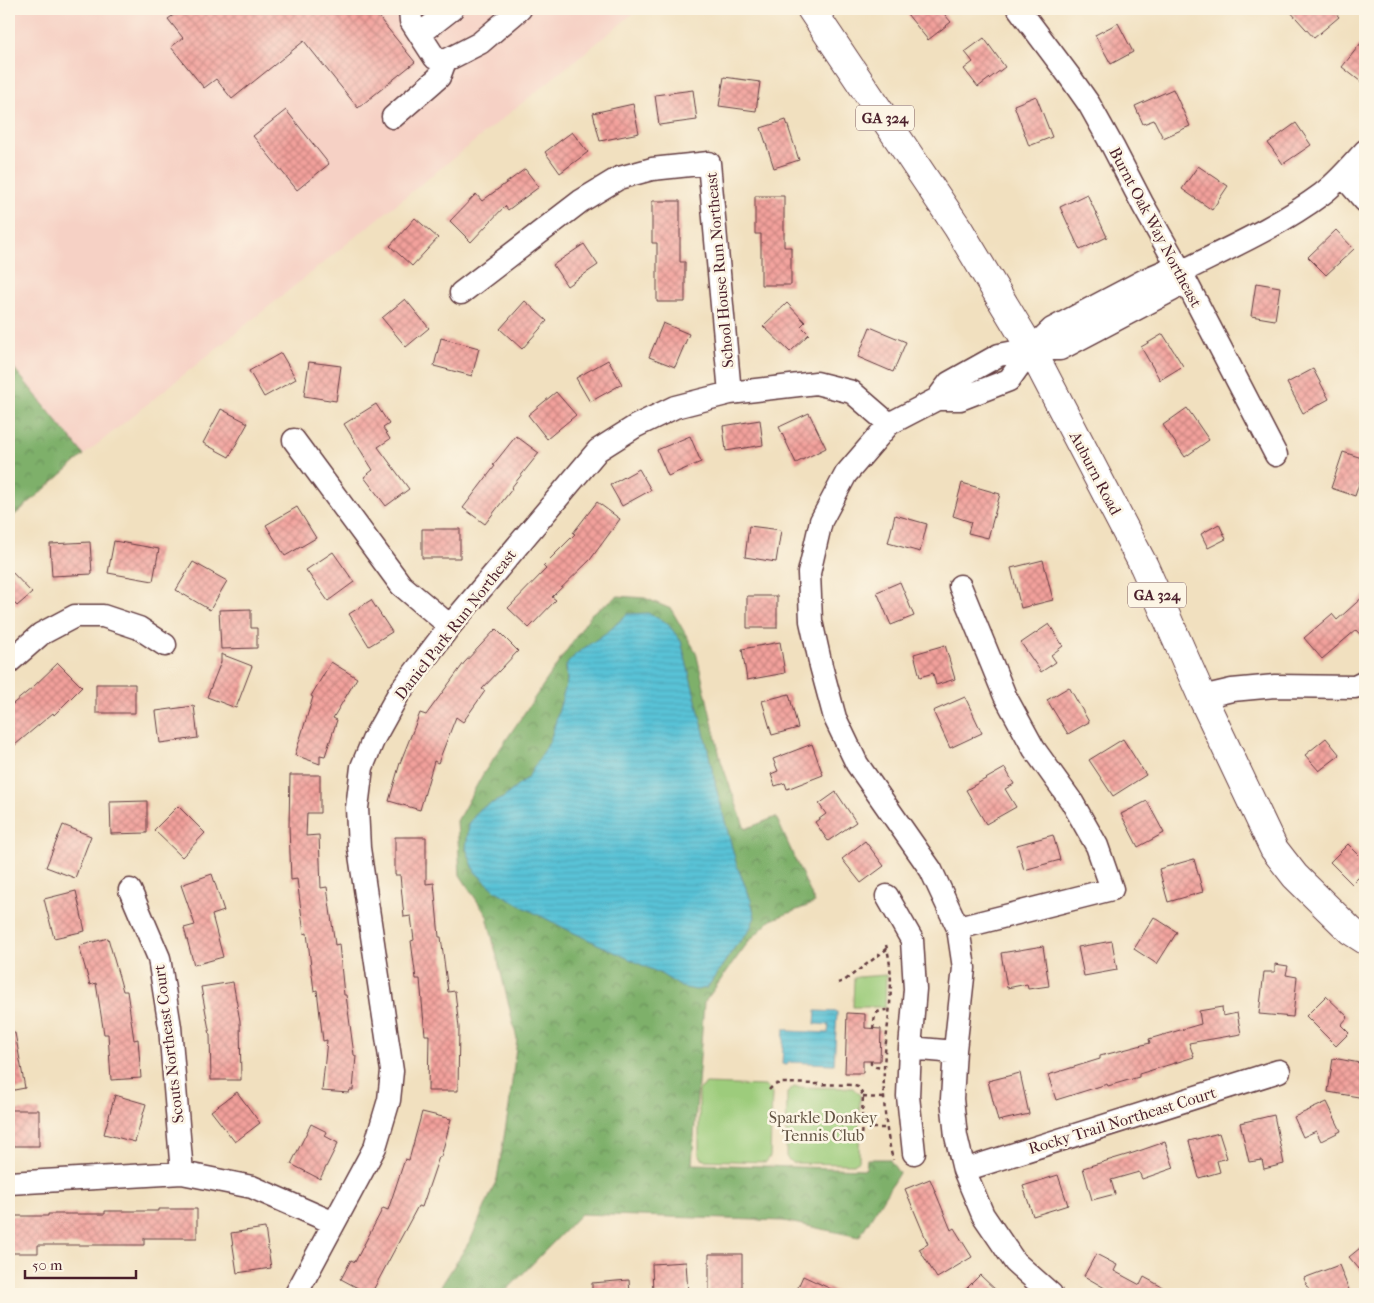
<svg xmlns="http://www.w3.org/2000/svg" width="1374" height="1303" viewBox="0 0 1374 1303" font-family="'IM FELL French Canon',serif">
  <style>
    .built { fill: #f6d1c5 }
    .green { fill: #9dcc7b; stroke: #747653 }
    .forest { fill: url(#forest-crowns); stroke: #64684b }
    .water { fill: url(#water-rules); stroke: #527080 }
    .building { fill: url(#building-cross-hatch) }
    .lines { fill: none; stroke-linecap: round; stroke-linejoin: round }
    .minor-casing { stroke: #633c41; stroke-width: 25 }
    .major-casing { stroke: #633c41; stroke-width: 30 }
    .path { stroke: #633c41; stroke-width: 2.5; stroke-dasharray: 4 4; stroke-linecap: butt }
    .minor { stroke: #fff; stroke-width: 22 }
    .major { stroke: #fff; stroke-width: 28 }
    .labels { text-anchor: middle; stroke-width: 5; stroke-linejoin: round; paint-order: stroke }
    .shield { fill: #fcf5e5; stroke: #7f5f63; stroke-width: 1 }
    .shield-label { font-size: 15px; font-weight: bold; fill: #4a1f2b }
    .street-label { font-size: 16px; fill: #4a1f2b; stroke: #fcf5e5 }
    .park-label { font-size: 16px; fill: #635343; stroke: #fcf5e5 }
  </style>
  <defs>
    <pattern id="forest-crowns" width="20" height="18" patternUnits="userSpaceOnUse" patternTransform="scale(1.25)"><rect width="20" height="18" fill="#7eb06b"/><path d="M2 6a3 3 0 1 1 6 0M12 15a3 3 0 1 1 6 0" fill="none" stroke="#698f58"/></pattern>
    <pattern id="water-rules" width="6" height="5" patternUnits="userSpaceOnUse" patternTransform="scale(1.25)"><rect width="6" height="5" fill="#59c2d6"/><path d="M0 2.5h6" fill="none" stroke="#4fa6b8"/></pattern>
    <pattern id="building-cross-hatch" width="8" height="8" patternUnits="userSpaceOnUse" patternTransform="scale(1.25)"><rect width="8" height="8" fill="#f3a19c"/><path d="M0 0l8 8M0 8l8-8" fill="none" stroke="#c7837f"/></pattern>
  </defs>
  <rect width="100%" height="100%" fill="#fcf5e5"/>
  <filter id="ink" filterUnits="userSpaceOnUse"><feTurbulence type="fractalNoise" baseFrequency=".02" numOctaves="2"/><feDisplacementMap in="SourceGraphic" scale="10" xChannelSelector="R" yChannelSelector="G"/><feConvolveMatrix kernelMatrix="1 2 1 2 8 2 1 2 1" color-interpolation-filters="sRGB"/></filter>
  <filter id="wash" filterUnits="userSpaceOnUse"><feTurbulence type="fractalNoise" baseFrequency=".0096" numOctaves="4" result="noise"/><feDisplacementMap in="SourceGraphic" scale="20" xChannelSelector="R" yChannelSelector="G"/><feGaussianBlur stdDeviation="1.12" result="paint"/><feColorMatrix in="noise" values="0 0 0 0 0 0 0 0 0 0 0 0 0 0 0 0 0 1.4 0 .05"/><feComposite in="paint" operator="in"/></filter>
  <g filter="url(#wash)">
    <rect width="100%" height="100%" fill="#f1e0bf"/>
    <path class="built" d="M9,9h630l-555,446 -75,-93z"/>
    <path class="green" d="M886,975l-1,32h-32l1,-29 4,-1z
      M706,1084l59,2 7,7 -2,64 -4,5 -63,-2 -4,-6v-64z
      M794,1087l59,1 7,7 -1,65 -5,4 -62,-1 -6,-6 1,-64z"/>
    <path class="forest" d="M9,362l75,93 -75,65z
      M618,596l27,2 26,11 25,43 25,109 24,68 31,-12 39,86 -44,17 -22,21 -45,62 -12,161 174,5 1,-10h22l10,14 -40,64 -75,-16 -203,-7 -78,80h-67l35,-55 26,-60 12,-72 8,-68 -30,-123 -27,-41 -3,-54 26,-47 109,-161z"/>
    <path class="water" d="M648,613l19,10 14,18 22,87 14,63 20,75 14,34 4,17 -6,14 -14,16 -28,41 -11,2 -15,-3 -20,-13 -91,-43 -45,-23 -29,-17 -21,-19 -9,-24 3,-24 10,-15 24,-11 25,-21 22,-36 17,-60 -1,-16 11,-12 33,-23 17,-16z
      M816,1011l21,1 -3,52 -46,-2 -1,3 -5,-1 2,-35h4l1,2 39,2 1,-8 -14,-1z"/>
    <g id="blocks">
      <path class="building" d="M182,9h190l43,53 -57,46 -54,-67 -72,58 -16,-20 -12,9 -33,-41 12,-9 -15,-19z
        M903,9h37l11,13 -23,18z
        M1288,9h44l7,8 -25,21z
        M1118,23l15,29 -22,12 -16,-29z
        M984,38l21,29 -27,20 -14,-18 9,-7 -8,-10z
        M1365,38v47l-23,-18z
        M724,77l36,5 -4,29 -37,-5z
        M1173,89l17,37 -27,12 -9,-18 -11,4 -8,-18z
        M693,90l4,30 -38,5 -4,-30z
        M1036,96l16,41 -23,9 -15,-41z
        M633,104l6,29 -39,8 -7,-28z
        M286,110l43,54 -32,26 -44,-54z
        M786,120l13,40 -25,8 -13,-40z
        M1296,123l15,22 -28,19 -15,-21z
        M572,132l16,20 -28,21 -15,-21z
        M1198,166l30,20 -16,24 -30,-21z
        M525,169l14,18 -31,23 -3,-4 -34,36 -21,-21 26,-27 6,7z
        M1087,194l20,43 -27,13 -20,-43z
        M755,196h29v51h7v38h-30v-51h-6z
        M652,201h28v61h5v40h-28v-59h-5z
        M415,218l23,20 -26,28 -22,-20z
        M1336,230l18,19 -28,26 -18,-18z
        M584,244l14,21 -31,21 -14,-21z
        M1256,283l24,4 -5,33 -24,-4z
        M405,299l24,29 -23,19 -24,-29z
        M525,301l22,20 -25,28 -22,-20z
        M787,303l18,19 -4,4 8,8 -19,18 -27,-26z
        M663,323l26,11 -14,33 -26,-10z
        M870,327l36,15 -13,30 -35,-15z
        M1163,334l20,32 -23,14 -19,-33z
        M441,338l38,10 -7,28 -38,-10z
        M281,353l15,26 -32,18 -15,-26z
        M608,360l14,24 -32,18 -14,-24z
        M309,362l32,4 -5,35 -32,-5z
        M1313,369l16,30 -26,14 -16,-30z
        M556,392l20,23 -29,24 -19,-24z
        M376,404l13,20 -6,4 7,11 -12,8 31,42 -23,17 -22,-29 9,-7 -29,-46z
        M1187,408l22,32 -24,17 -22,-32z
        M221,409l27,14 -19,34 -26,-14z
        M809,413l17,35 -30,15 -17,-36z
        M760,420l3,25 -37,6 -3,-25z
        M516,436l23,17 -28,35 1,1 -27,35 -22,-16 32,-42 -2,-1z
        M690,436l11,26 -33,14 -11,-26z
        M1343,452l22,7v7l-10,30 -24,-8z
        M639,469l12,21 -29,16 -12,-21z
        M962,483l38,11 -12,44 -20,-5 3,-11 -18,-6z
        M597,502l23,17 -30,41 -38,37 4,3 -27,28 -21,-20 38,-39 -3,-3 32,-32 -2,-1z
        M297,507l19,31 -31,18 -19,-31z
        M895,515l32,9 -7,28 -32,-9z
        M1219,524l7,15 -18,9 -7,-14z
        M749,526l32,4 -5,32 -31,-5z
        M422,529h38v29h-38z
        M114,541l45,8 -6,32 -45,-8z
        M90,542l2,32 -40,2 -2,-32z
        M333,552l21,30 -26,19 -22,-31z
        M1043,560l10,40 -32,8 -10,-40z
        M193,562l34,19 -17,29 -34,-20z
        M9,569l23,24 -15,13 -8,-9z
        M900,582l14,34 -23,9 -14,-33z
        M1365,595v45l-9,-10 -34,29 -18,-21 28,-24 5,6z
        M747,596h30v32h-30z
        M371,600l21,32 -23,14 -20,-32z
        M251,609v19h6v20l-36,1 -2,-39z
        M1049,624l14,22 -12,9 5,7 -15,10 -20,-29z
        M496,629l22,22 -36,38 3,2 -22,31 -7,-5 -18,46 -4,-2 -14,49 -31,-9 11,-38 20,-50 6,2 38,-52z
        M780,642l5,31 -38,7 -5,-31z
        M945,645l10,34 -19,6 -3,-12 -13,4 -6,-23z
        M221,654l31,12 -16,42 -29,-11 14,-35z
        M331,662l26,16 -24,40 4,2 -12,36 -5,-1v9l-25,-9 18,-58 -2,-1z
        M58,663l24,24 -28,28 -1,-2 -44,37v-43l23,-19z
        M96,684h39v29h-39z
        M1069,687l20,35 -21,12 -21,-34z
        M789,694l9,34 -26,7 -10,-34z
        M965,697l17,36 -32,15 -17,-37z
        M194,706l4,32 -38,5 -4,-32z
        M1326,738l14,17 -21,16 -14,-16z
        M1123,739l23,36 -33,21 -24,-36z
        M812,744l11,31 -36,14 -2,-6 -10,3 -4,-12 7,-3 -5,-12z
        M1005,768l9,16 -9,5 11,18 -30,17 -20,-34z
        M290,775h30v38h-13l-1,23 13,-1 2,53 6,-1 8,58 4,-1 5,51h2l8,60 2,1 -3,34h-3l-1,3 -27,-2 5,-51 -4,1 -6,-51 -3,1 -7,-58 -3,1 -7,-55 -6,1 -2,-54z
        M836,792l20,30 -28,19 -13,-19 11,-8 -7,-10z
        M147,801v32l-36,1 -1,-32z
        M1147,801l17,32 -26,14 -17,-33z
        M178,806l27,27 -23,24 -28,-27z
        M63,825l28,11 -16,42 -29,-11z
        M1053,835l7,25 -36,10 -7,-25z
        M395,837h31v47l8,-1 5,54h2l7,55 7,-1 4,37 -1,63h-30l1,-56h-4l-5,-56h-4l-5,-38 3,-1 -3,-24 -7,1 -4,-42h-5z
        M865,841l19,25 -23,17 -19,-24z
        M1348,844l17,17v10l-13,13 -22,-22z
        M1194,859l9,33 -35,10 -9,-33z
        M212,874l12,37 -12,4 11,42 -29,8 -10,-37 11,-3 -14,-40z
        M76,891l9,40 -31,7 -10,-39z
        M1154,917l23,15 -20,32 -23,-15z
        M108,938l15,53h4l7,49 4,-1 3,39 -30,2 -3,-46h-4l-8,-51 -6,2 -11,-39z
        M1112,941l5,29 -33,6 -6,-29z
        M1043,946l6,40 -21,3 -1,-5 -20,4 -6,-35z
        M1275,964l13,2 -2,9 11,2 -4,40 -34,-3 5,-42h11z
        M233,982l7,39 1,59h-30l-1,-45 -9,-48z
        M1326,996l22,21 -7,8 8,8 -13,13 -30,-30z
        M1222,1007l1,9 14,-3 4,21 -52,9 5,14 -55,17v3l-31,9 -1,-2 -51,16 -8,-25 52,-16v-3l50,-13 -1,-4 52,-15 -2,-13z
        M847,1013l18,1v14l16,1 -1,32h-17v12h-18z
        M15,1033l10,55 -16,3v-57z
        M1333,1058l32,6v34l-37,-6z
        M1020,1073l9,41 -31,7 -10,-40z
        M237,1092l23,31 -25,19 -24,-31z
        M115,1095l31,9 -11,38 -31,-8z
        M1327,1102l14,29 -20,10 -5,-10 -13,6 -9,-20z
        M9,1110h30v36h-30z
        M422,1112l29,7 -10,38h-2l-17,50 -4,-1 -47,88h-2l-28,-15 10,-19 4,2 28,-54 5,2 17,-51 4,1z
        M1274,1115l10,49 -20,5 -2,-9 -13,2 -9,-39z
        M311,1124l16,8 -2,4 13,7 -18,36 -29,-15z
        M1219,1133l8,25 -10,3 3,11 -21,6 -10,-37z
        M1165,1142l9,26 -32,11 -3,-7 -28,8 4,14 -23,6 -9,-32 50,-15z
        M1058,1175l10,30 -35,11 -10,-30z
        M930,1179l21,51 3,-2 18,29 -35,21 -18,-29 9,-5 -23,-55z
        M158,1209h39v29h-53v7h-106v8h-29v-37h39v-2h57v-3h53z
        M265,1228l6,40 -34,5 -6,-40z
        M1365,1244v32l-16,-19z
        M709,1254h33v40h-33z
        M1096,1254l21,11 -3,6 26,14 4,-8 31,17h-60l-31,-18z
        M686,1262l2,32h-35l-1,-30z
        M1339,1265l10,25 -13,4h-26l-6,-16z
        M980,1275l20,19h-39z
        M803,1276l39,18h-47z
        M629,1280l1,14h-38v-11z"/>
    </g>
  </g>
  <g filter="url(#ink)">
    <use href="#blocks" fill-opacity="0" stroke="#633c41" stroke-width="1"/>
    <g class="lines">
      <g class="minor-casing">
        <path id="minor" d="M410,9l1,12 24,37 10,3
          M1019,9l51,68 19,27 24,43 30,58 38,67 95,183
          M420,34l32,-25
          M393,117l46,-40 6,-16 35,-18 40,-34
          M1343,176l22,25
          M461,293l120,-92 38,-23 33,-9 57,-6 21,230
          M937,399h23l49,-19 22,-31 21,-20 95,-50 16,-7h18c48,-24 98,-46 141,-78 16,-12 29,-28 43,-43
          M294,440l107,145 49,41
          M9,662l32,-28 34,-18h28l36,12 26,17
          M1202,697l30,-7 43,-4 80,1 10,-5
          M130,890l29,68 11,69 12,146
          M887,896l25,44 3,49 -5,59 -2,48 6,57
          M958,928l154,-39 -15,-43 -25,-44 -38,-53 -29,-53 -45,-110
          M910,1048l45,4
          M964,1170l315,-99
          M9,1183l173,-10 70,14 82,36
          M296,1294l79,-147 14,-47 3,-29 -33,-223 -2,-40 5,-41 12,-29 25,-45 51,-67 148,-176 38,-24 39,-19 55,-14 86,-10 36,9 37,32
          M1051,1294l-36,-32 -32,-47 -19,-45 -8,-34 -4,-37 3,-49 9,-82 -6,-40 -27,-58 -74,-106 -22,-46 -14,-52 -10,-45 -2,-48 12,-52 25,-47 43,-50 48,-25 12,-16 50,-28 32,-6h29l112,-59 9,-18"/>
      </g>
      <g class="major-casing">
        <path id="major" d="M811,9l147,219 73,121 113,217 58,131 72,152 21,27 56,55 14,9"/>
      </g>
      <path class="path" d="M886,945c10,35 2,72 -1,107 -3,37 -1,73 8,108
        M838,983l6,-2 43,-32
        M873,1029c2,-15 1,-19 17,-19
        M871,1061v3l5,3 8,1
        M769,1090c5,-6 9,-7 17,-7l65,2 7,2 5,8 -2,45
        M863,1097l21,1
        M872,1128h15"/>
      <use href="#minor" class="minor"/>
      <use href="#major" class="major"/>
    </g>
  </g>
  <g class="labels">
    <g class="shield">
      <rect x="856" y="105.5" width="58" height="25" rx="4"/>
      <rect x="1128" y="582.5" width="58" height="25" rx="4"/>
    </g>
    <g class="shield-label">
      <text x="885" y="123">GA 324</text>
      <text x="1157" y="600">GA 324</text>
    </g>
    <g class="street-label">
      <text transform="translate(1156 227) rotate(62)" y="6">Burnt Oak Way Northeast</text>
      <text transform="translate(719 270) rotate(-95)" y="6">School House Run Northeast</text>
      <text transform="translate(1096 473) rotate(62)" y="6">Auburn Road</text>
      <text transform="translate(455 624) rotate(-52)" y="6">Daniel Park Run Northeast</text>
      <text transform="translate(168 1044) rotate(-97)" y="6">Scouts Northeast Court</text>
      <text transform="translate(1122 1120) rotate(-17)" y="6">Rocky Trail Northeast Court</text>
    </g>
    <g class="park-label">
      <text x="823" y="1123">Sparkle Donkey<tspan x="823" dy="18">Tennis Club</tspan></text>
    </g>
  </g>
  <rect width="1374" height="1303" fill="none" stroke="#fcf5e5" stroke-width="30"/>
  <path d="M25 1270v8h111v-8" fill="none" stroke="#4a1f2b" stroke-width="2.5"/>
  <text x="32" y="1270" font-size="15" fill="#4a1f2b" stroke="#fcf5e5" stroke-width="4" paint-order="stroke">50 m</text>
</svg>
